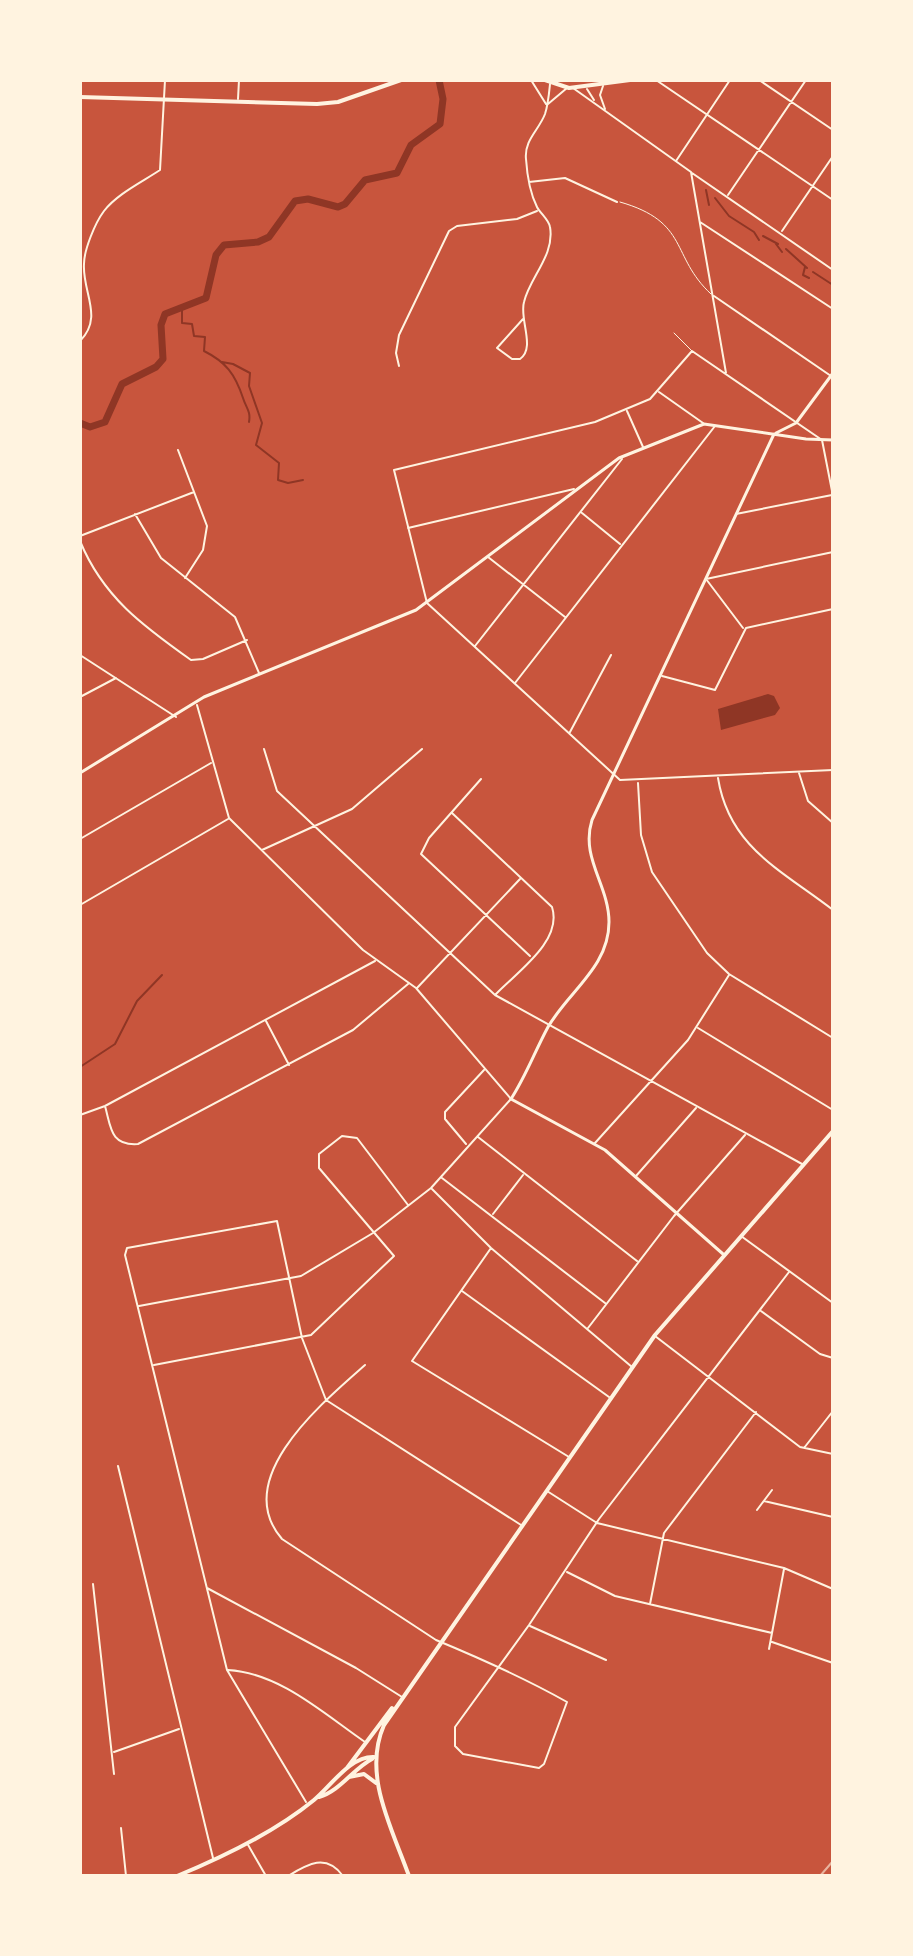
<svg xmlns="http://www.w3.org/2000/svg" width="913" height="1956" viewBox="0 0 913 1956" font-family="'Titillium Web',sans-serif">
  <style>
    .water { fill: #8f3625 }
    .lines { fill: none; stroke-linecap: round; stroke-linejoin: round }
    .stream { stroke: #8f3625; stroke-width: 2 }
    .river { stroke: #8f3625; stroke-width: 7 }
    .service { stroke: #fff3e0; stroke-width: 1 }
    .minor { stroke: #fff3e0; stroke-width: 2 }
    .tertiary { stroke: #fff3e0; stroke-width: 3 }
    .primary { stroke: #fff3e0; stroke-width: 4 }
    .rail { stroke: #e9b49f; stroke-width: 2 }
  </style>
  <rect width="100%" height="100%" fill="#c8553d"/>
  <path class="water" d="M768,694l6,2 6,12 -5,7 -54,15 -3,-21z"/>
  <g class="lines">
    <path class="stream" d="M706,190l3,15
      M715,198l14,18 25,16 5,8
      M763,236l15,8
      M776,244l6,8
      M786,249l21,19
      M805,267l-2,8 6,3
      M813,272l20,13
      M833,287v8
      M182,307v16l10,1 2,12 11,1 -1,14c22,11 31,23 39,47 3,10 8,13 6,24
      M222,362l11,2 17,9 -1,13 13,37 -6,22 23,18 -1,17 10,3 15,-3
      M80,1067l35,-23 22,-43 25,-26"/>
    <path class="river" d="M80,423l10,4 15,-5 17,-38 34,-17 7,-8 -2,-34 4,-11 41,-16 10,-43 8,-10 34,-3 11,-5 26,-36 13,-2 30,8 7,-3 20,-24 32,-7 14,-28 29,-21 3,-25 -4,-19"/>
    <path class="service" d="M620,202c70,20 50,54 91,92
      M674,333l18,18"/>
    <path class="minor" d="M531,80l15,24
      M656,80l177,120
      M759,80l74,50
      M603,86l-3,9 5,14
      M573,88l118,84 35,201
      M587,89l7,11
      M238,99l1,-19
      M548,104l19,-16
      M676,161l54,-81
      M692,173l141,97
      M529,182l36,-4 52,24
      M728,195l78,-115
      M700,222l133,87
      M782,231l51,-75
      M714,296l117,80
      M523,319l-26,29 15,11h8c16,-11 -1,-40 4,-57 6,-25 31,-47 26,-75 -1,-7 -10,-14 -13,-20 -7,-14 -10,-33 -11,-48 -2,-19 13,-29 19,-45 3,-9 4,-20 5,-30
      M80,341c24,-24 2,-49 4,-77 0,-14 11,-41 20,-53 13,-17 38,-29 56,-41l5,-90
      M399,366l-3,-13 3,-18 50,-104 8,-5 60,-7 20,-8
      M659,392l44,31
      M627,411l16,36
      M178,450l29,76 -4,24 -18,28
      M833,496l-11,-56 -130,-89 -42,48 -55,23 -201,48 33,133 193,177 213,-10
      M582,513l38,31
      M135,514l26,44 74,59 24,56
      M736,514l96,-19
      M408,528l166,-39
      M80,536l114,-44
      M80,541c23,56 63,85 111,119l12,-1 44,-19
      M488,557l77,60
      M743,628l-37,-49 127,-27
      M475,646l147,-187
      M80,655l96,62
      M662,676l53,14 31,-62 87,-19
      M515,683l200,-257
      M80,697l36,-19
      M570,732l41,-77
      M264,749l13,42 218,204 307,169
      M799,773l9,28 25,22
      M718,778c11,69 63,92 115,132
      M481,779l-52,59 -8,16 109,102
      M638,783l3,52 11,37 55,81 22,21 104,64
      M452,813l100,94c11,34 -35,65 -56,87
      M80,839l131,-76
      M262,850l90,-41 70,-60
      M80,905l148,-86
      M417,988l103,-109
      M266,1021l23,44
      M698,1028l135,82
      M105,1106c6,21 5,40 33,38l215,-114 55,-46
      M80,1115l25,-9 270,-145
      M478,1137l159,124
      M595,1143l93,-103 41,-65
      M466,1144l-21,-25v-7l39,-42
      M636,1176l60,-68
      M442,1178l163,125
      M432,1189l59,59 141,119
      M493,1214l30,-39
      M741,1236l92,67
      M491,1248l-79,113 157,96
      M462,1291l147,106
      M139,1306l162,-30 72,-43 58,-45 80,-89 -95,-111 -53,-38 -134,-132 -32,-113
      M761,1311l59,43 13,4
      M588,1328l86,-112 71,-81
      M655,1336l145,111 33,7
      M154,1365l157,-30 83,-79 -75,-88v-14l23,-18 15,2 51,67
      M365,1365c-43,38 -135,114 -83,174l154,101c41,17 92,40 131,62l-23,62 -5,4 -76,-14 -8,-8v-19l74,-102 70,-106 190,-247
      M804,1448l29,-37
      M118,1466l95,392
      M547,1491l50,32 187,45 49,21
      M764,1501l69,16
      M757,1510l15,-20
      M567,1572l48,24 157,37
      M93,1584l21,190
      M207,1588l149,80 46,29
      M650,1604l14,-71 92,-121
      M530,1626l76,34
      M772,1642l61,21
      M769,1649l15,-80
      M228,1670c52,3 96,44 137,72
      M114,1752l65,-23
      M306,1802l-79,-132 -102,-415 2,-7 150,-27 25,117 24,62 195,125
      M121,1828l5,48
      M247,1843l19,33
      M288,1876c20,-12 38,-23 55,0"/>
    <path class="tertiary" d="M776,433l20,-10 37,-50
      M80,773l124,-76 212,-87 203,-152 85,-34 102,15 27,1
      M723,1254l-118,-104 -94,-51c15,-23 24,-48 37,-72 21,-36 61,-60 61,-105 0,-37 -29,-64 -17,-102l182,-386"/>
    <path class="primary" d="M545,80l24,8 61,-8
      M80,97l237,7 21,-2 63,-22
      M347,1768l45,-60
      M349,1777l15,-3 12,9
      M319,1797c21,-6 34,-28 53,-38
      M177,1876c46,-19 98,-44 137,-76 18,-15 36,-44 60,-43
      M409,1876c-17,-48 -47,-101 -25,-151l271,-390 178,-204"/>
    <path class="rail" d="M820,1876l13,-15"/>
  </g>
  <rect width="913" height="1956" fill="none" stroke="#fff3e0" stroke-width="164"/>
</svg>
